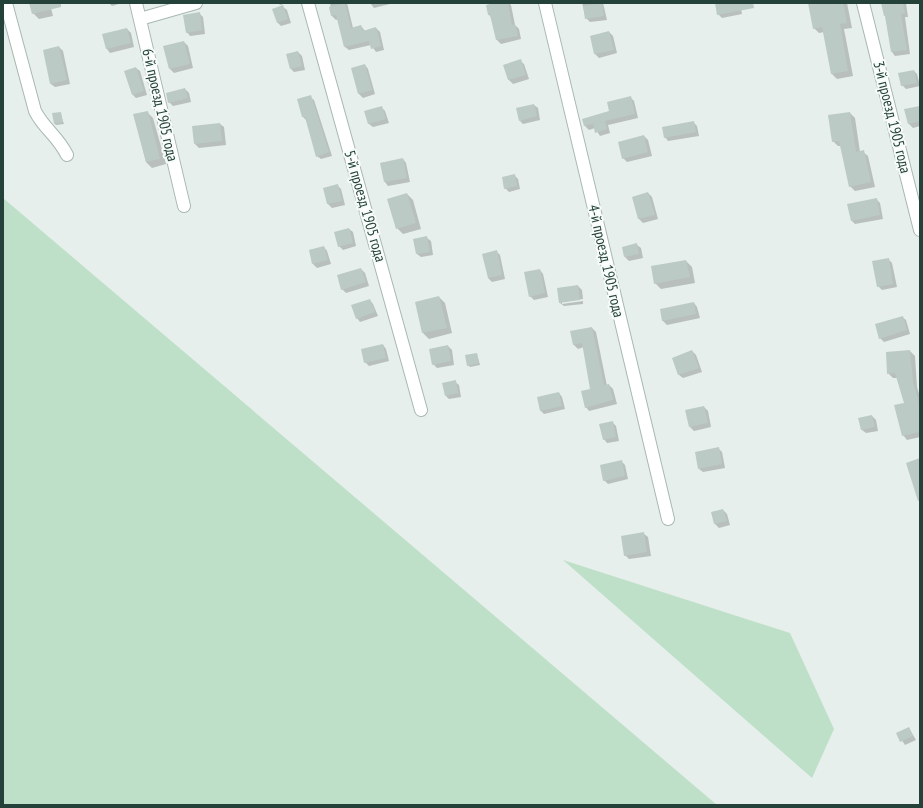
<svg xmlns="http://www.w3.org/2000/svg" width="923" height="808" viewBox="0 0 923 808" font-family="'PT Sans Narrow',sans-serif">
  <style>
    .green { fill: #bfe0c8 }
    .shadow { fill: #0003 }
    .building { fill: #bbcac4 }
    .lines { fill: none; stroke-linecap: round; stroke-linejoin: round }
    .street-casing { stroke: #a8b8b2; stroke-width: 14 }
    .street { stroke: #fff; stroke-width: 12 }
    .labels { text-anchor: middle; stroke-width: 4; stroke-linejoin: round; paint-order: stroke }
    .street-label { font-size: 15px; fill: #24423a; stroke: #f7fbf9 }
  </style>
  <rect width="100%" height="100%" fill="#e6efeb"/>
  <path class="green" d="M3,198l714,607h-714z
    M563,560l227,73 44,96 -22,49z"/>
  <path class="shadow" d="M30,3h24l-4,1 3,12 -14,3 -6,-6z
    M109,3h13l-10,3z
    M278,3h9l-7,2z
    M330,3h17l6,25 8,-2 4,5 11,-3 4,4 4,18 -8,2 -5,-7 -22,5 -4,-3 -7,-28 -2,1 -4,-4z
    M370,3h20v1l-16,4z
    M499,3h10l2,2 4,20 4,4 2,10 -20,5 -4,-4 -5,-22 -3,-3z
    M582,3h21l4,17 -17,2 -4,-4z
    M716,3h24l2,11 -20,4 -4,-4z
    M809,3h38l5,25 -8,1 9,47 -16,3 -5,-5 -8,-42 -5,1 -5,-5z
    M883,3h23l2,14h-3l5,37 -15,2 -3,-4z
    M283,7l4,3 4,13 -10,3 -4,-4z
    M199,13l4,4 2,17 -15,2 -3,-4z
    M127,29l4,4 3,14 -24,6 -3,-4 -4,-14z
    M609,32l4,4 4,17 -18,5 -4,-4 -4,-18z
    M184,42l4,4 5,22 -19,5 -4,-4z
    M59,47l4,4 7,33 -15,3 -4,-3z
    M298,52l4,4 3,14 -11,2 -3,-3z
    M520,61l4,3 5,15 -16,5 -4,-4 -5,-15z
    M365,65l3,4 7,25 -12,4 -4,-4 -7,-25z
    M136,68l4,3 7,24 -11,3 -3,-3z
    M914,71l3,3 3,12 -14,3 -4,-4z
    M185,89l4,4 2,9 -18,4 -4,-4z
    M310,97l4,3 18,56 -11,3 -4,-3 -11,-36 -3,-3z
    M630,97l4,4 4,17 -30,7 2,8 -10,3 -5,-8 -6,2 -4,-4 -1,-6 26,-8z
    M534,105l4,3 2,12 -17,4 -3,-3z
    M381,107l4,4 4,12 -16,4 -4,-3 -3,-12z
    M920,107v19l-7,2 -4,-4 -3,-14z
    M147,112l6,6 13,46 -14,4 -6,-6 -12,-47z
    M60,113l4,11 -8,1 -2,-2z
    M850,113l5,5 5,34h3l5,4 7,31 -20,4 -5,-5 -9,-40h-3l-5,-5z
    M693,122l4,4 2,10 -31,5 -3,-4z
    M220,124l4,3 2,18 -27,3 -4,-4z
    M644,136l4,4 4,16 -25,6 -4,-4z
    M403,159l3,4 4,19 -22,4 -3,-4 -4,-19z
    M514,175l4,4 2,10 -11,3 -4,-4z
    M337,185l4,4 4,16 -13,3 -4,-4 -4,-15z
    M648,193l4,4 6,22 -15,4 -4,-4 -6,-22z
    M407,194l6,6 8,29 -18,5 -6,-6z
    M877,200l3,3 3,16 -28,5 -4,-4z
    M349,229l4,3 3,14 -13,4 -4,-4z
    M427,238l4,3 2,14 -12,2 -4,-3z
    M637,245l4,3 2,10 -14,3 -4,-4z
    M324,247l3,4 4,13 -14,4 -4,-4 -3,-14z
    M496,251l4,4 5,24 -13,3 -4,-4z
    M888,259l4,4 5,24 -15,3 -4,-4z
    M686,261l6,6 3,16 -34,6 -6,-6z
    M361,269l4,4 4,13 -23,7 -4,-4z
    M540,270l3,4 5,23 -14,3 -4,-4z
    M578,286l4,4 1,9 -21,3v2l21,-3v3l-19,2 -4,-3z
    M439,297l6,6 7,30 -23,6 -6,-6z
    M370,300l3,4 5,12 -18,6 -3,-4z
    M694,303l3,4 3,11 -33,7 -4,-4 -2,-11z
    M902,317l4,3 4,14 -26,8 -4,-4z
    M592,328l4,4 11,54 2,-1 4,4 4,15 -28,7 -3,-4 5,-17 -7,-43 -6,2 -4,-4 -3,-13z
    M383,345l3,4 3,12 -20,5 -4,-4z
    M448,346l4,4 2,15 -17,3 -4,-4z
    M692,351l4,4 6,17 -19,6 -4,-3z
    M910,351l5,5 2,31 3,10v40l-13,3 -4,-5 2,-31 -8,-26h-4l-5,-5z
    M477,354l3,11 -10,2 -2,-2z
    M455,382l4,3 2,12 -12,2 -3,-3z
    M559,393l3,4 3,12 -21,5 -4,-4z
    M704,407l4,4 3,16 -17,4 -4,-4z
    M872,416l4,4 2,11 -12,2 -4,-3z
    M612,422l4,4 3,15 -12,2 -3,-4z
    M718,448l4,4 3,16 -22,4 -4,-3z
    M621,461l4,4 3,14 -20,5 -4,-4z
    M723,510l4,4 3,11 -11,3 -4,-4 -3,-11z
    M644,534l4,3 3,19 -22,3 -4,-4z
    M909,728l7,12 -11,5 -8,-12z"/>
  <path class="building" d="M29,3h32v4l-29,7z
    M345,3l6,25 10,-3 2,6 13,-4 5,19 -10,3 -2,-8 -25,6 -8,-32 -5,1 -2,-9z
    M494,3h14l4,22 3,-1 3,12 -22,4 -6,-25h-2l-2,-10z
    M602,3l2,13 -19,3 -2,-13z
    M715,3h38l1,5 -37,7z
    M808,3h35l4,20 -7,1 8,47 -17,3 -9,-47 -9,2z
    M881,3h22l2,10 -4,1 6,36 -16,2 -6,-36h-1z
    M283,5l5,14 -11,4 -5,-14z
    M200,12l2,18 -16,3 -3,-18z
    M127,28l4,15 -25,6 -4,-15z
    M609,31l5,19 -20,4 -4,-18z
    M184,41l6,23 -21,5 -6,-23z
    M59,46l8,34 -17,4 -7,-34z
    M298,51l4,15 -12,3 -4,-15z
    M521,59l5,16 -18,5 -5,-15z
    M365,64l7,26 -14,4 -7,-26z
    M136,67l8,24 -12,4 -8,-24z
    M914,70l3,13 -16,3 -3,-13z
    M185,88l3,10 -20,5 -2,-10z
    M311,95l18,57 -13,5 -11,-40h-3l-5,-18z
    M631,96l4,18 -30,7 2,8 -12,4 -2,-9 -9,2 -2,-7 27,-8 -2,-9z
    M534,104l3,12 -18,5 -3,-13z
    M382,106l4,13 -18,5 -4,-13z
    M920,106v15l-12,3 -4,-15z
    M148,111l12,48 -14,3 -13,-48z
    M61,112l2,10 -9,2 -2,-11z
    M850,112l6,40 8,-2 7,32 -22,5 -10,-46 -7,1 -4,-27z
    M694,121l2,11 -32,6 -2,-11z
    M220,123l2,18 -28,3 -2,-18z
    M644,135l4,17 -26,7 -4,-17z
    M403,158l4,20 -23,4 -4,-19z
    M515,174l2,12 -13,3 -2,-12z
    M338,184l4,17 -15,3 -4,-16z
    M648,192l7,23 -17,4 -6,-22z
    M407,193l9,30 -20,6 -9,-30z
    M877,198l3,17 -29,6 -4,-17z
    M349,228l4,15 -15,4 -4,-15z
    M427,236l3,16 -14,2 -3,-15z
    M637,243l2,11 -15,3 -2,-10z
    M324,246l4,14 -16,4 -3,-14z
    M497,250l5,25 -14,3 -6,-24z
    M889,258l4,26 -16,3 -5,-26z
    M686,260l4,17 -36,7 -3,-18z
    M361,268l5,14 -25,8 -4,-15z
    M540,269l5,24 -16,4 -5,-25z
    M578,285l2,15 -21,3 -2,-15z
    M439,296l8,32 -25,5 -7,-31z
    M370,299l5,13 -19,7 -5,-14z
    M694,302l2,12 -34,7 -2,-12z
    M903,316l4,14 -28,9 -4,-15z
    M592,327l12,58 5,-1 4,16 -28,8 -4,-17 9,-2 -8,-46 -9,2 -3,-14z
    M383,344l3,14 -22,5 -3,-14z
    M448,345l3,16 -19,4 -3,-16z
    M692,350l7,18 -21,7 -6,-17z
    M910,350l3,31 7,25v26l-18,4 -8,-31 10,-2 -9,-30 -8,1 -1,-22z
    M477,353l2,10 -12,3 -2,-11z
    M456,380l2,13 -13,3 -3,-13z
    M559,392l3,14 -22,5 -3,-14z
    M704,406l4,17 -19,4 -4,-17z
    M872,415l3,12 -14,3 -3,-12z
    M613,421l3,16 -13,3 -4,-16z
    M719,447l3,17 -24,5 -3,-17z
    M920,458v42l-2,1 -12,-38z
    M622,460l3,16 -22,5 -3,-16z
    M723,509l4,12 -13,3 -3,-12z
    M644,532l3,20 -23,4 -3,-20z
    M909,727l4,9 -13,6 -4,-9z"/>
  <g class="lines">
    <g class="street-casing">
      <path id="street" d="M6,3l29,108c9,18 22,24 32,44
        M136,3l48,203
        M308,3l113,407
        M545,3l123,516
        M863,3l57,227
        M140,19l56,-16"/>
    </g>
    <use href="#street" class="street"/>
  </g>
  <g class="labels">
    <g class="street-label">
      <text transform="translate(160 105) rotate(77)" y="5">6-й проезд 1905 года</text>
      <text transform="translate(892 117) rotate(76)" y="5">3-й проезд 1905 года</text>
      <text transform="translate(365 206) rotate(74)" y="5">5-й проезд 1905 года</text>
      <text transform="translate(606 261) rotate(77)" y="5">4-й проезд 1905 года</text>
    </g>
  </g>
  <rect width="923" height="808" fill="none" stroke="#24423a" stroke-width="8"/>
</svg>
